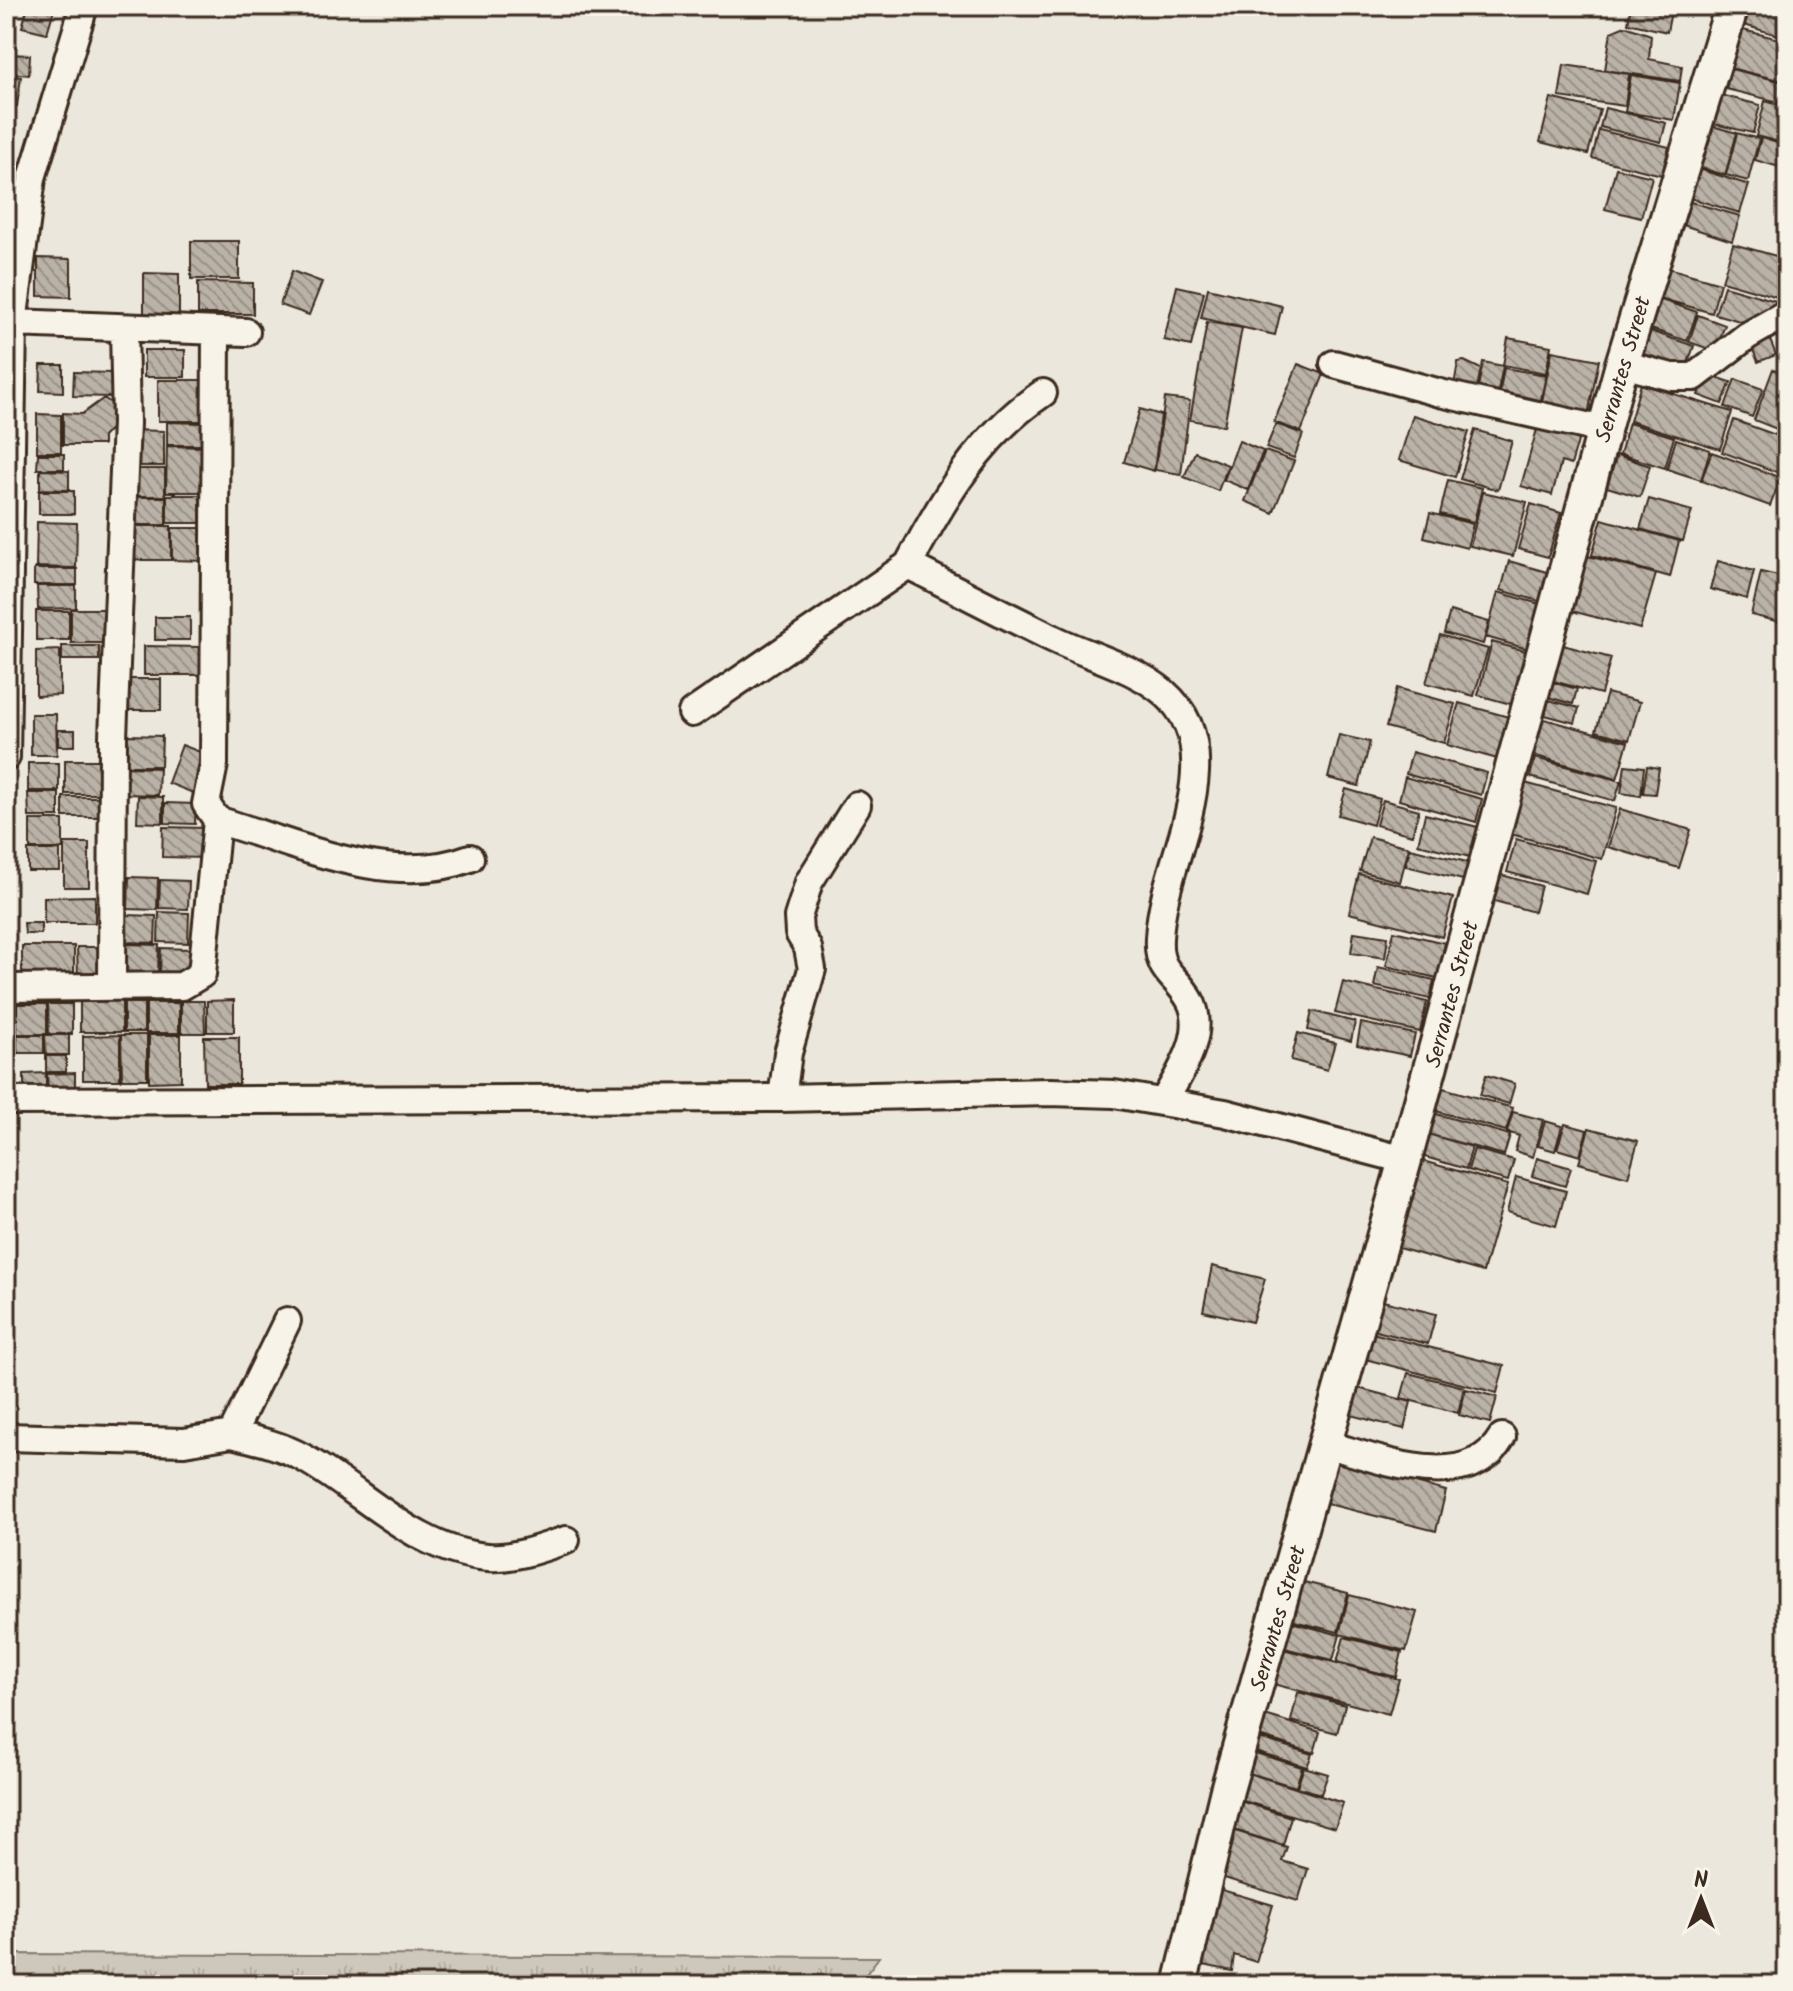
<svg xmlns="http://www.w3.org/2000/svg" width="1793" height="1991" viewBox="0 0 1793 1991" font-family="Kalam,sans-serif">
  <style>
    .grass { fill: url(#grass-tufts); stroke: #84796d; stroke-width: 2 }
    .building { fill: url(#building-back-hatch); stroke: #3b2a1e; stroke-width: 2 }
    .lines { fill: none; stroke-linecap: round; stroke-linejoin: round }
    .minor-casing { stroke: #3b2a1e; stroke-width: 32 }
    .major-casing { stroke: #3b2a1e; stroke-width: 38 }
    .minor { stroke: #f7f3e8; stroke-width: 26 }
    .major { stroke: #f7f3e8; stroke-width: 32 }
    .labels { text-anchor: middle; stroke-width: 8; stroke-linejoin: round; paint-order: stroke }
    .street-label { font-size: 22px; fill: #3b2a1e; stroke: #f7f3e8 }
  </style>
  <defs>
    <pattern id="grass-tufts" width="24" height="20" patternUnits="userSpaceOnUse" patternTransform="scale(2)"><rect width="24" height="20" fill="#cec8bc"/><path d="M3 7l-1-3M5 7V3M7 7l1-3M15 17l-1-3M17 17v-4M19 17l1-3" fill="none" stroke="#b2aca1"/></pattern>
    <pattern id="building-back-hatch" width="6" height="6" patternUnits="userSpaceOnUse" patternTransform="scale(2)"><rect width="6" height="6" fill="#bab2a7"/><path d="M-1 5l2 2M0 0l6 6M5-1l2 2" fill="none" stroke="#989187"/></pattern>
  </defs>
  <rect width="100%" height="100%" fill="#ece7dc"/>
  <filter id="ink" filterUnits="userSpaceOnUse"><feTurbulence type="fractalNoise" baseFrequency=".0125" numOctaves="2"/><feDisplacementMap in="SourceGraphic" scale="16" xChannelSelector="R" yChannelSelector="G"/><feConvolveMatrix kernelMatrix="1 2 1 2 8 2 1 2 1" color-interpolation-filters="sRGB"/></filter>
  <g filter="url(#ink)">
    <path class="grass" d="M6,1954l873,3 -21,28h-852z"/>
    <path class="building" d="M28,6h27l-8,27 -25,-6z
      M1631,6h41l-5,26 -39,-9z
      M1747,6l40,4v28l-46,-14z
      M1625,26l26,9 -2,24 33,7 -2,15 -75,-11 6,-38z
      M1739,29l48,12v41l-57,-14z
      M8,54l22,1 -1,20 -22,-2z
      M1564,65l65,9 -4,32 -66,-9z
      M1731,69l56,14v21l-61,-15z
      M6,74l15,3 -4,29 -11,-2z
      M1631,75l49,8 -6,37 -49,-8z
      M1720,95l40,10 -7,28 -39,-9z
      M1551,98l49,12 -12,44 -48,-12z
      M1765,101l22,6v37l-31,-8z
      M1605,108l61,15 -5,19 -61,-15z
      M1712,126l25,7 -12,42 -24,-7z
      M1599,130l70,17 -7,28 -70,-17z
      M1737,133l22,6 -11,42 -22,-6z
      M6,134l9,2 -6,27h-3z
      M1761,138l26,8 -4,22 -28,-8z
      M1689,166l60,19 -9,28 -60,-18z
      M1616,168l36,9 -11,41 -36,-9z
      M1687,201l53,15 -8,25 -52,-17z
      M191,241h48v38h-48z
      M1733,244l54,15 -6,39 -59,-17z
      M38,258l33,1v38l-33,-1z
      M1668,268l52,15 -8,30 -53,-15z
      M292,271l30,11 -13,33 -29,-10z
      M144,273l35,1v41h-35z
      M198,282l55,1v31h-55z
      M1177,286l27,6 -13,54 -27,-6z
      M1724,286l52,15 -4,13 -29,8 -28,-8z
      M1208,288l74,18 -7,29 -74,-17z
      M1661,300l36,12 -10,29 -36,-12z
      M1698,315l27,10 -10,26 -26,-9z
      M1207,322l35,6 -18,98 -34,-6z
      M1787,330v29l-11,-24z
      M1650,331l44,15 -9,25 -44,-15z
      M1768,335l8,20 -18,7 -8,-19z
      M1508,338l43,8 -5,27 -43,-8z
      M144,350h41v27h-41z
      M1552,351l47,9 -11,55 -47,-8z
      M1464,361l17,8 -6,27 -22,-4 5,-30z
      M1483,362l20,4 -7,35 -20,-4z
      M1298,364l26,10 -23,58 -27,-10z
      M41,365h22v27l-23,-1z
      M1504,368l42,7 -7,34 -41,-8z
      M1773,369l14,5v59l-33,-13z
      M74,372l38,1 -1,24 -38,-1z
      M1707,374l24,8 -9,22 -24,-9z
      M1735,379l28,10 -11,28 -27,-10z
      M158,380h43v41h-43z
      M1641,384l91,28 -12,37 -90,-28z
      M104,398l21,16 -22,23v8h-40v-32l19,1z
      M1165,398l25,3 -9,73 -26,-4z
      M1140,409l21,6 -7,56 -30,-9z
      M37,414l24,1v37h-24z
      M1413,415l56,17 -14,45 -56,-17z
      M1734,420l53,19v13l-8,21 -57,-21z
      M167,422l35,1v22h-35z
      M1539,422l41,12 -9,31 -10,-3 -9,33 -31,-9z
      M1629,423l45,14 -9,31 -45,-14z
      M1276,424l27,10 -9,24 -28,-10z
      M129,430l35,1v35h-35z
      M1475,430l37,11 -14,49 -38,-11z
      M1676,439l34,11 -9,30 -34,-11z
      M1239,441l24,10 -15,39 -24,-10z
      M167,446l37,1v45h-38z
      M1265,451l29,10 -21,52 -28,-12z
      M1195,452l33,13 -10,26 -34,-14z
      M1712,452l69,26 -11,28 -69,-25z
      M38,454h26v15h-27z
      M1617,455l33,11 -10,31 -33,-10z
      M128,469h37v27h-37z
      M40,470l29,1v19l-29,-1z
      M1448,480l34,8 -8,34 -34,-8z
      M39,491h35v23h-35z
      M1483,492l44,10 -14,54 -43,-10z
      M167,495h33v28h-33z
      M128,497h38v28h-38z
      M1649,499l43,12 -9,30 -43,-12z
      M1531,504l30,9 -13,44 -30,-8z
      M1430,513l43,11 -6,24 -43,-11z
      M1602,519l77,22 -9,36 -78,-22z
      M37,522l40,1 -1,45 -40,-1z
      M128,526h43v34h-43z
      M172,528h34v33l-34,-1z
      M1588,556l68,18 -16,55 -68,-18z
      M1509,561l41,12 -8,29 -41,-12z
      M1718,561l36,10 -7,28 -37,-10z
      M34,569h43v16h-43z
      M1761,572l26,6 -3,45 -33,-8z
      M37,586h39v22l-38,1z
      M1498,592l45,13 -12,45 -45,-13z
      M71,609h33l1,34h-34z
      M36,611h33v29h-33z
      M1450,611l39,11 -6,22 -39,-11z
      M155,617h35v23h-35z
      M1440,635l48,14 -14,47 -48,-13z
      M1492,642l48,13 -15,53 -47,-13z
      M1563,645l48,13 -10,36 -48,-13z
      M62,646h37v14h-37z
      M144,646l56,1v28h-56z
      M60,650v45l-24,1v-45z
      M129,679h32v31h-32z
      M1552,682l25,7 -4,15 -25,-7z
      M1397,688l58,16 -11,39 -58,-16z
      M1607,693l33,9 -11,38 -33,-9z
      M1549,700l30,8 -4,15 -30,-8z
      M1459,703l53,15 -11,42 -54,-15z
      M31,714h25l1,41h-26z
      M1537,717l91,25 -11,37 -91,-26z
      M58,730h17v16h-17z
      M127,735l35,1 -1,30h-35z
      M1339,735l31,7 -11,44 -31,-8z
      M182,745l31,12 -15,38 -30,-12z
      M1412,752l75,21 -6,22 -75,-21z
      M1535,758l86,23 -6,20 -85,-24z
      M65,760h36v34h-36z
      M28,763h31v28h-31z
      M1625,765l19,2 -3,29 -20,-3z
      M1647,766l12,2 -4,26 -12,-1z
      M124,767l35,1 -1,27 -34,-1z
      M1405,777l77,22 -6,23 -77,-22z
      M1525,783l91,25 -14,51 -91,-25z
      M1346,789l34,10 -7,26 -35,-10z
      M28,793h31v24h-30z
      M138,796l25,1v26l-26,-1z
      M63,797h39v20h-39z
      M1383,800l36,10 -7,25 -36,-10z
      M165,803l31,1 -1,20 -30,-1z
      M1620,809l71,21 -12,38 -71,-21z
      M1425,814l53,13 -8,30 -52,-13z
      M30,820h33v29h-33z
      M163,827l44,1 -1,30 -44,-1z
      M1370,837l39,10 -9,35 -40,-11z
      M1516,839l80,22 -9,33 -80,-22z
      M64,843h25v44h-25z
      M1410,848l61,15 -4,18 -61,-15z
      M28,850h32v21h-32z
      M1359,874l94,24 -11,39 -93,-24z
      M1498,874l43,12 -7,26 -43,-12z
      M129,877l29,1 -1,32 -29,-1z
      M160,880l29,1 -1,28 -29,-1z
      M95,896v27h-51v-26z
      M159,912l30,1 -1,30 -30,-1z
      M126,915l30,1 -1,27 -30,-1z
      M24,923h17v11h-16z
      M1394,931l51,12 -8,35 -51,-12z
      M1354,932l34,5 -3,21 -34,-5z
      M124,944l35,1 -1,28 -35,-1z
      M22,946h52v33h-52z
      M77,947h26v30l-25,1z
      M161,948l29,1v24l-30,-1z
      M1378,967l56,13 -4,19 -56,-13z
      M1343,982l84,20 -7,30 -85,-19z
      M80,998h42v34h-42z
      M234,1000v32h-27v-31z
      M181,1001h23l1,32h-24z
      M124,1003h20v29h-20z
      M146,1003h33v30h-33z
      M17,1004h30v30h-30z
      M48,1004h24v30h-23z
      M1312,1011l43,11 -4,19 -43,-11z
      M1361,1023l54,11 -5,22 -53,-11z
      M1298,1033l37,10 -8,27 -36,-10z
      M17,1035h27v18h-27z
      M45,1035h24v20h-23z
      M120,1035v45h-37v-44z
      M121,1035h26v44h-25z
      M149,1035h32v46l-32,1z
      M204,1037h35v47h-34z
      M46,1056h20v16h-20z
      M46,1073v19h-22v-18z
      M75,1073v21h-27l-1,-20z
      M1486,1075l29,9 -6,20 -29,-9z
      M1436,1086l77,22 -7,23 -77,-22z
      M1426,1111l84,24 -6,20 -84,-23z
      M1513,1112l30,8 -10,37 -18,-6 4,-15 -12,-4z
      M1545,1121l17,5 -7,25 -17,-5z
      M1565,1124l22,6 -7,26 -23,-7z
      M1589,1128l49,13 -10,36 -49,-14z
      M1421,1132l51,15 -6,22 -51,-15z
      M1474,1149l40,11 -6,21 -40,-11z
      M1412,1158l96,27 -25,87 -95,-27z
      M1537,1158l34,10 -6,18 -33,-10z
      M1516,1177l50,14 -10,35 -49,-14z
      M1212,1266l53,13 -13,43 -49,-11z
      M1375,1299l61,15 -8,30 -60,-15z
      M1368,1332l136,34 -7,27 -136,-35z
      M1408,1373l56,14 -6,26 -57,-15z
      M1354,1387l57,15 -7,27 -57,-15z
      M1466,1389l31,8 -7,26 -31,-8z
      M1331,1461l115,30 -10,40 -116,-29z
      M1304,1582l44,11 -10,39 -44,-11z
      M1349,1595l68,17 -11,39 -67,-17z
      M1287,1621l53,14 -7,25 -53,-13z
      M1344,1637l58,15 -6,25 -59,-15z
      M1283,1649l116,30 -10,35 -116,-30z
      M1298,1692l47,13 -8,28 -46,-12z
      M1265,1715l55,17 -6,21 -55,-17z
      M1259,1738l53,16 -5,13 -52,-16z
      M1255,1753l47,14 -6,20 -47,-14z
      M1304,1767l24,7 -7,20 -24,-7z
      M1248,1773l95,30 -8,25 -95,-28z
      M1240,1801l51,16 -8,28 -52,-16z
      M1232,1830l55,17 -5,14 26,8 -10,32 -83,-26z
      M1215,1888l58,17 -17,57 -22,-7 -2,16 -38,-8z"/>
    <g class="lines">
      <g class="minor-casing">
        <path id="minor" d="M13,323l233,9
          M1334,364l110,30 160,36
          M1622,364l50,13h22l53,-41 40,-23
          M1043,393c-63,42 -100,106 -135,172 49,25 97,50 146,74 63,30 146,41 141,133 -3,57 -33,109 -36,166 -2,36 16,35 31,62 18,33 -11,74 -26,101
          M692,713l216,-148
          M6,757l7,-434 19,-145 52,-172
          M217,820c78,23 173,69 253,38
          M112,986l1,-249 13,-314 -2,-94
          M6,988l176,-2 20,-12 15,-154 -11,-16 8,-40 2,-433
          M782,1098l6,-45 24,-84 -4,-21 -9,-15 -1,-16 11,-35 48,-77
          M6,1101l776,-3 268,-6 64,2 111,19 180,47
          M232,1434c24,6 48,11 70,23 59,32 114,95 186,100 26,2 54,-9 78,-17
          M6,1437l178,5 48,-8 55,-113
          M1325,1444c52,14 142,53 177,-7"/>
      </g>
      <g class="major-casing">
        <path id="major" d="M1180,1985l47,-195 178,-630 217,-796 110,-358"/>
      </g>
      <use href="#minor" class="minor"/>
      <use href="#major" class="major"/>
    </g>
  </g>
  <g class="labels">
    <g class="street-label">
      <text transform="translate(1622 369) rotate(-74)" y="8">Serrantes Street</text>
      <text transform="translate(1451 994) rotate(-75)" y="8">Serrantes Street</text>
      <text transform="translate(1277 1618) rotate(-74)" y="8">Serrantes Street</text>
    </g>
  </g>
  <rect width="1793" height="1991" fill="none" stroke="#f7f3e8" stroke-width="32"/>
  <rect x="16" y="16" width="1761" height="1959" fill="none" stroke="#3b2a1e" stroke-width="3" filter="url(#ink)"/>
  <g transform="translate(1701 1899)" stroke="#f7f3e8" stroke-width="6" paint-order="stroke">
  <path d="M0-6L14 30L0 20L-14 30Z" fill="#3b2a1e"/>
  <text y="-12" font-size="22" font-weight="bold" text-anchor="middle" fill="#3b2a1e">N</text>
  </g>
</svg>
